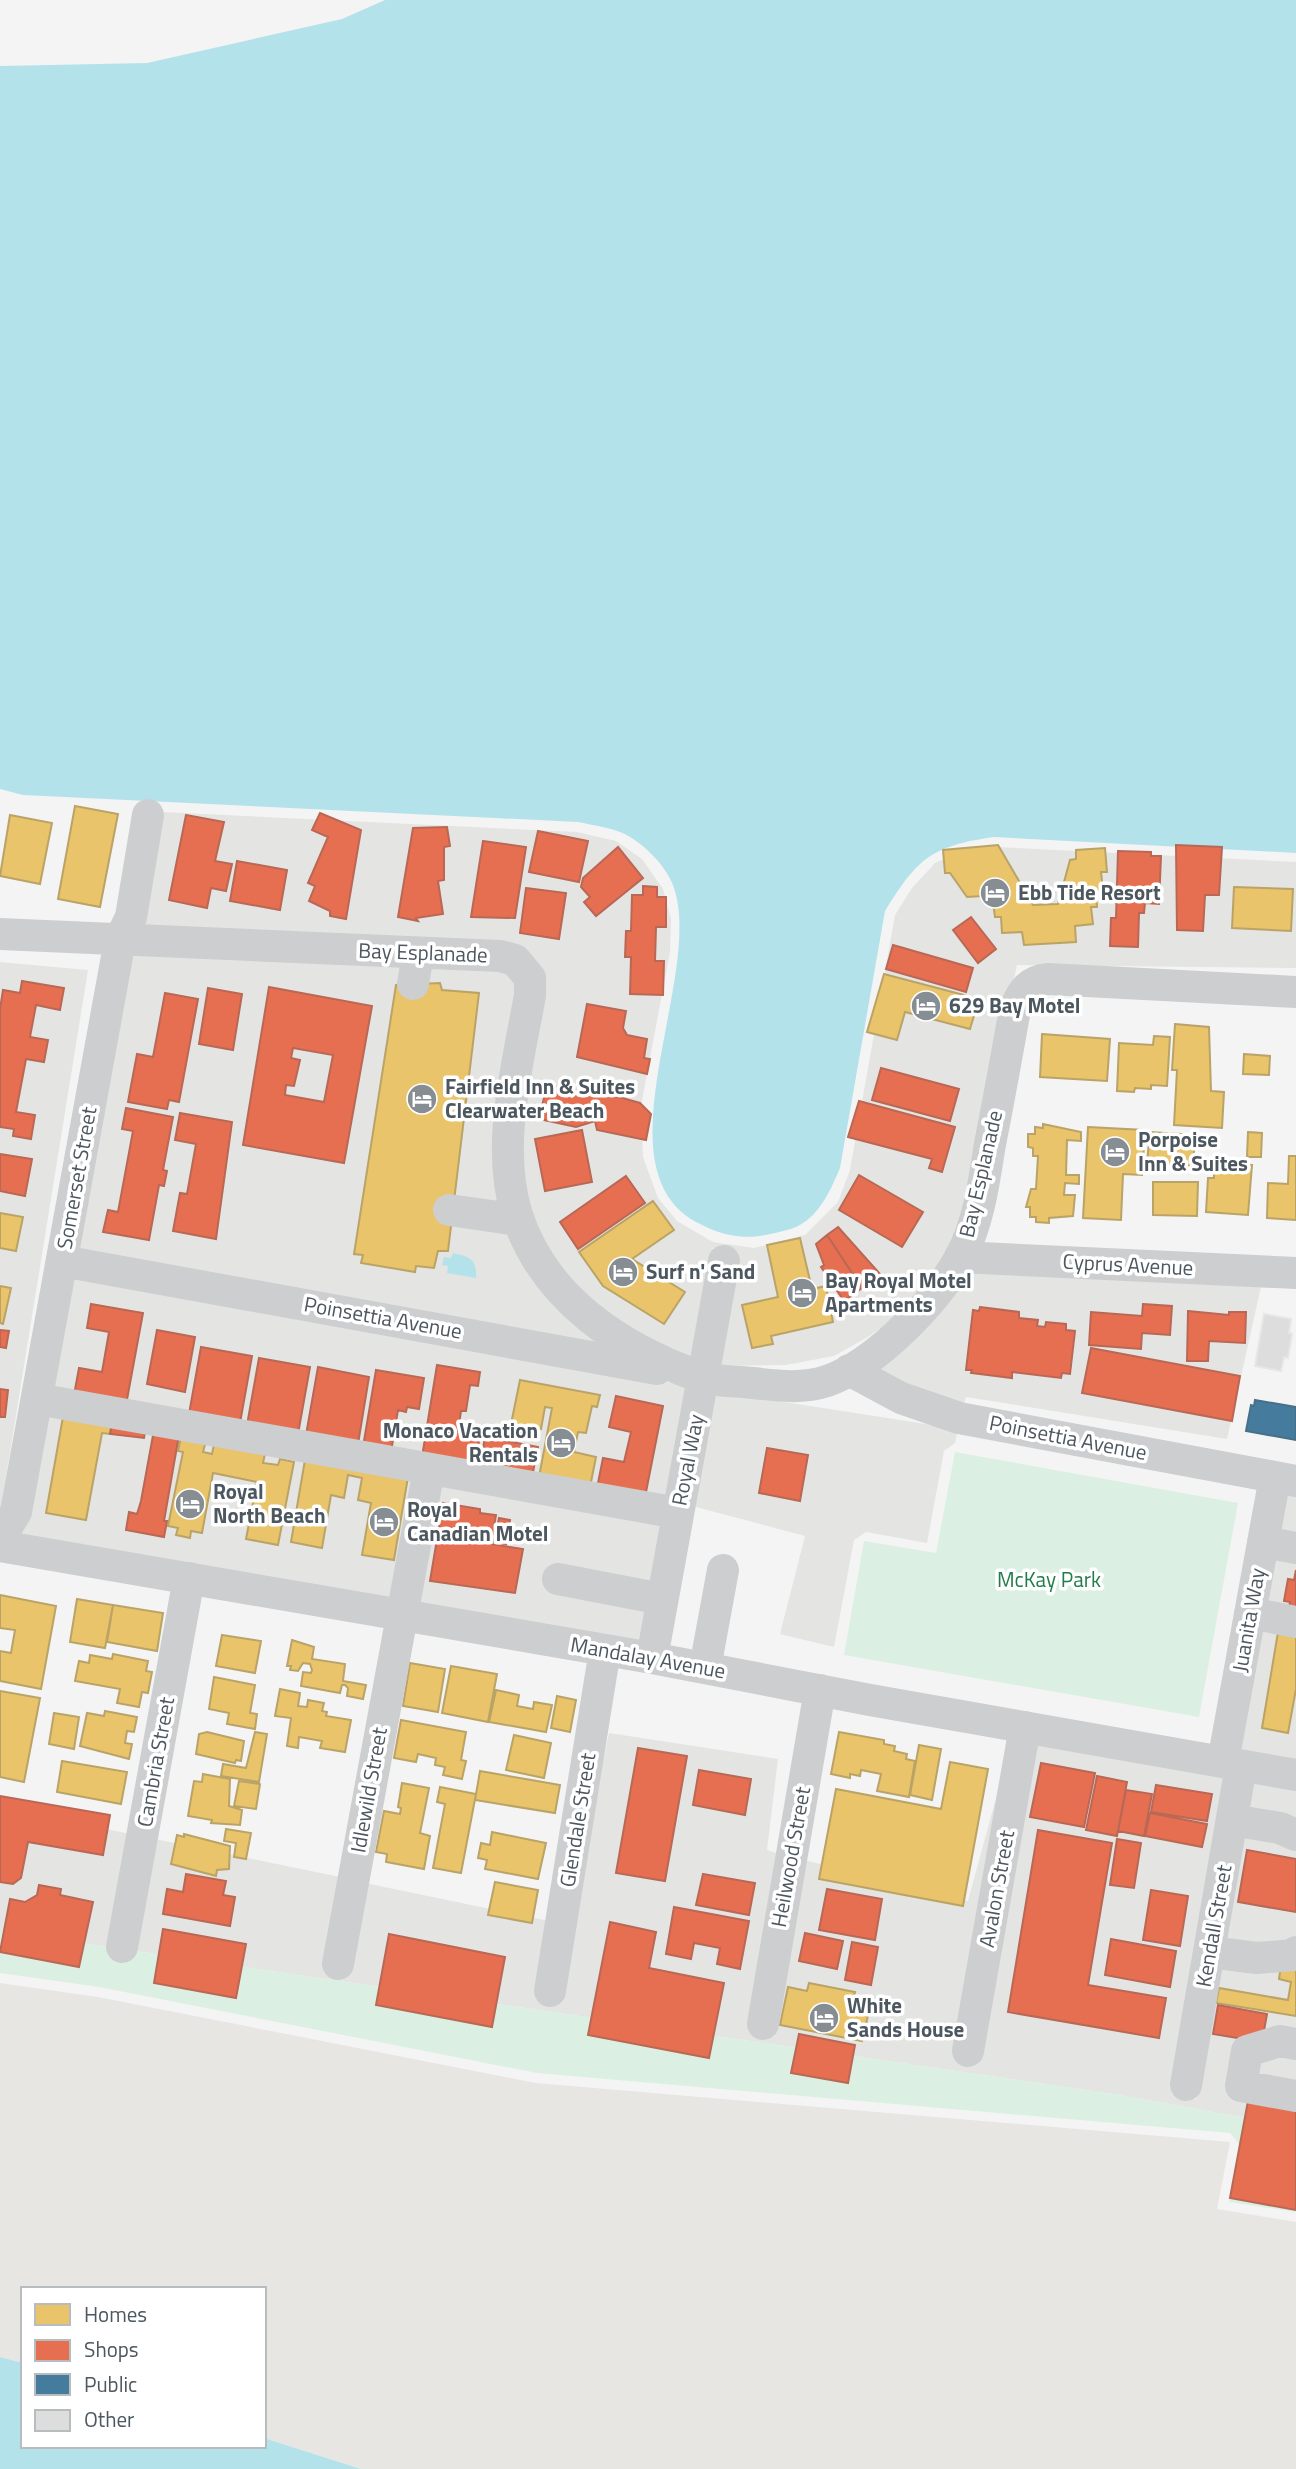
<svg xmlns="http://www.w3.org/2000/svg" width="1296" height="2469" viewBox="0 0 1296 2469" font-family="'Titillium Web',sans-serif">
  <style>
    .commercial { fill: #e4e4e2 }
    .green { fill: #dbf0e2 }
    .sand { fill: #e8e6e3 }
    .water { fill: #b4e2ea }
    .homes { fill: #e9c46a; stroke: #baa367; stroke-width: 2 }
    .shops { fill: #e76f51; stroke: #b86855; stroke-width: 2; fill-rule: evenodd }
    .public { fill: #457b9d; stroke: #47708a; stroke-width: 2 }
    .building { fill: #ddddde; stroke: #e5e6e6; stroke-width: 2 }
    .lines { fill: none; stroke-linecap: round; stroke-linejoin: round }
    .minor { stroke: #cccecf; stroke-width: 32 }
    .labels { text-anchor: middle; stroke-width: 7; stroke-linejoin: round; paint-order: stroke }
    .poi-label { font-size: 21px; font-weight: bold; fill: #4c575f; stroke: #fff; text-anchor: start }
    .street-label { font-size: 21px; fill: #4c575f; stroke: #fff }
    .park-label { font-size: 21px; fill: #207c48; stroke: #fff }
  </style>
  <rect width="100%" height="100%" fill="#f4f4f4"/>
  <path class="commercial" d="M162,812l415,20 39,9 26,18 21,30 8,30 -1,33 -29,154 2,51 15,41 19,23 36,21 41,6 51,-13 33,-33 12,-32 45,-255 17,-27 23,-25 28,-12 33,-4 300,15v106l-279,-3 -47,221 -22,67 -26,36 -23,26 -31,22 -34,19 -48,9 -68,1 20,-114 -25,-4 -20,113 -92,-47 -36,-34 -36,-69 -8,-49 2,-56 19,-133 -403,-44z
    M131,952l368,15 18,13 -13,234 115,137 -543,-99z
    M0,962l88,8 -87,538 -1,-1z
    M967,1268l295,14 -35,157 -261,-42 -3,10 -151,-24z
    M72,1274l617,112 -47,259 -627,-108z
    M714,1391l244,38 -3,14 -11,8 -17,92 -61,-11 -12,8 -20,107 -54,-13 25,-98 -113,-30z
    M1286,1490l10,2v271l-59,-10z
    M609,1733l169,26 -11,91 12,4 -30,178 25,5 30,-177 164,41 37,-136 -51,294 24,5 57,-324 192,34 -55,320 24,5 56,-320 44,7v341l-176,-32 -985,-144 20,-112 185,38 -16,96 24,4 17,-94 184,38 -13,78 25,4 30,-186z
    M0,1806l130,28 -20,113 -110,-15z"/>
  <path class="green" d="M955,1452l283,51 -39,214 -355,-62 20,-114 72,12z
    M0,1932l110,15 -2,9 24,4 3,-9 985,144 176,32v85l-67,-10 11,-57 -10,-12 -693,-60 -438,-86 -99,-14z"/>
  <path class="sand" d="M0,1983l98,14 438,86 694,59 -13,67 79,13v247h-935l-97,-31v-149h-241v74l-23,-6z"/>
  <path class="water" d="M385,0h911v853l-302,-16c-63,9 -76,21 -109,74l-45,257c-11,26 -24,55 -53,62 -37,10 -57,10 -91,-8 -100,-55 8,-245 -22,-334 -7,-22 -32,-47 -54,-56 -13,-5 -28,-7 -42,-10l-555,-27 -23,-6v-723l147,-3 195,-44z
    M453,1253c17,4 24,6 23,25l-29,-5 1,-7 -6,-1 2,-8 7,1z
    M0,2357l23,6v83h241v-8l97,31h-361z"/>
  <path class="homes" d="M75,806l43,8 -18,93 -42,-8z
    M10,815l42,8 -12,61 -40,-8z
    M998,845l35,60 25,-1 12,-44 6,-1v-9l29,-2 2,24h-6l2,18h-7l1,17h-6l2,17 -18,2 1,16 -52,3 -2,-13 -20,1 -1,-16h-6l-2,-14h-9l-1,-7 -16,1 -17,-24h-5l-2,-23z
    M1234,887l59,2 -2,42 -59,-3z
    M884,974l95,25 -9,30 -65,-17 -8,28 -30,-8z
    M440,983l2,7 37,3 -31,258h-10l-4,17 -18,-2 -1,6 -54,-9 2,-8 -9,-1 42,-269z
    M1175,1024l34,3 2,64 13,1 -2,36 -48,-3 3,-55h-5z
    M1042,1034l68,5 -3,42 -67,-4z
    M1154,1036l16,1 -3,49 -16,-1v4l-16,-1 -1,4 -17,-1 2,-48 34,2z
    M1244,1054l26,2 -1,19 -26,-1z
    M1043,1124l38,8v9l-14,-1 -1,35h13v9l-14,-1 -1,12h11l-2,21 -24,2v5l-13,-1v-5h-6v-10h-4l5,-18h5l2,-33h-5v-8l-5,-1v-13h7v-7l8,1z
    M1088,1127l57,3 -3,45 -19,-1 -2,46 -38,-2z
    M1150,1132l45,3 -2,31 -46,-4z
    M1248,1132l14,1 -1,24h-14z
    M1289,1156h7v64l-29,-2 1,-35 20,1z
    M1214,1163l38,2 -4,50 -42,-3 2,-34h6z
    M1153,1182h45l-1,34 -44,-1z
    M653,1201l21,29 -42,29 53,33 -21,32 -61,-38 -24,-34z
    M0,1213l23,4 -7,34 -16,-3z
    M800,1238l12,51 14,-3 7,36 -62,14 2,8 -21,4 -10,-43 36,-8 -11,-52z
    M0,1286l11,2 -8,36 -3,-1z
    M520,1380l80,15 -3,12 -5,-1 -6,27 -8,-1 -4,20 22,5 -6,30 -51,-10 13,-69 -7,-1 -4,22 -30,-5z
    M64,1411l48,9 -2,14 -8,-1 -16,87 -40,-7z
    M182,1432l25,5 -4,15 9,2 3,-15 51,10 -3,14 15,2 2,-6 14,3 -16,83 -32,-6 11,-57 -44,-9 -11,60 -11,-2 -1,7 -14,-3 2,-7 -10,-2 15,-74 -5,-1z
    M306,1454l103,17 -15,89 -32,-5 9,-52 -13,-3 4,-22 -14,-3 -4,23 -13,-3 -9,53 -31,-6z
    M0,1595l56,11 -15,83 -41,-8v-30l11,2 4,-23 -15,-2z
    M77,1599l36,6 -8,43 -35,-6z
    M113,1605l50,8 -6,38 -50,-9z
    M1279,1626l17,3v60l-8,44 -26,-5z
    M222,1635l39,6 -6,32 -39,-7z
    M292,1640l22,7 -2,12 33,5 -2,17 23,4 -3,14 -16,-3 1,-8 -3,-3h-3l-2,8 -39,-7 2,-14 8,1 1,-3 -2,-6 -7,-1 -5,8 -8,-1 1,-4h-4z
    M113,1654l35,7 -2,10 6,1 -4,21 -6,-1 -3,15 -22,-4 3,-14 -45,-8 4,-20 10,2 1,-8 22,4z
    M410,1663l35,6 -7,43 -35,-6z
    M451,1666l46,8 -9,48 -46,-9z
    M214,1677l41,8 -5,28 7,1 -2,15 -28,-5 2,-11 -20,-4z
    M280,1689l20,4 -2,13 9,1 1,-7 16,3 -2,8 5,1 -1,4 25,4 -6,32 -25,-4 2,-7 -23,-4 -1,11 -11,-2 4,-28 -16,-2z
    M496,1690l23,5 -2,11 16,3 1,-7 18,3 -6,27 -57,-10z
    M0,1691l40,7 -16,84 -24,-5z
    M557,1696l19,4 -6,32 -19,-4z
    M105,1711l32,6 -3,15 -7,-1 -2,12 7,1 -3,15 -49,-13 7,-33 17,3z
    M54,1713l25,4 -5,32 -25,-5z
    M401,1720l65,12 -5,28 5,1 -4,18 -19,-4 2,-8 -10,-2 1,-7 -18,-4 -2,8 -22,-4z
    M207,1732l37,9 -3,20 -5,-1 -1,3 -39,-9 3,-20z
    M255,1732l12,2 -8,48 -38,-6 2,-12 23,4z
    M839,1732l45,8v4l11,2 -1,5 13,3 -1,5 9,2 -6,36 -32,-6 4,-17 -20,-4 -1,6 -10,-2v4l-19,-4z
    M514,1735l37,8 -7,35 -38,-8z
    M919,1745l22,4 -9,51 -22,-5z
    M62,1761l65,11 -6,32 -64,-12z
    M950,1762l38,7 -25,137 -144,-27 17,-90 105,20z
    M480,1771l80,14 -5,28 -80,-13z
    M203,1774l27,5 -1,27 13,4 -2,15 -29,-2 1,-3 -24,-4 6,-35 8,1z
    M239,1781l21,3 -4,25 -22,-3z
    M402,1783l27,5 -9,45 10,3 -6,33 -38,-7 1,-8 -11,-2 8,-41 16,3 1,-6 -3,-1z
    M440,1787l36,7 -15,79 -28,-5 12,-64 -8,-2z
    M226,1829l25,4 -5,26 -12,-2 2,-14 -12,-2z
    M492,1832l54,11 -8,36 -53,-10 2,-9 -9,-2 3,-15 9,2z
    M184,1834l46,12 -1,23 -12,1 -1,6 -45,-12 6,-29 7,2z
    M495,1882l43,8 -6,33 -44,-8z
    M1281,1965l15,2v49l-80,-13 3,-15 69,12 3,-18 -12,-3z
    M809,1983l46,9 -3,15 17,4 -7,30 -82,-16 8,-38 19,4z"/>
  <path class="shops" d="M320,813l41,17 -15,89 -16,-3v-5l-21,-10 6,-15 -7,-3 20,-46 -16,-7z
    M186,815l38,7 -9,39 17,3 -6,27 -15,-3 -4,20 -38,-8z
    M447,827l3,19 -6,1v33l-6,1 5,33 -27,4 2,3 -20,-4 15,-89z
    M538,831l50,10 -9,41 -50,-10z
    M483,841l43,6 -11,71 -44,-1z
    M1176,845l46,2 -3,48h-14l-2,36 -26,-1z
    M618,847l25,31 -47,38 -12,-14 6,-5 -9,-10 2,-9z
    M1118,851l33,1v4h10l-2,48 -14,-1 -1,10h-5l-1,34 -28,-1 1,-28h5z
    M237,861l50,9 -7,40 -50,-9z
    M643,886l14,1v10h9v30h-10l-1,34h9l-1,34 -33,-1 1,-37h-6l1,-26h5l1,-36h11z
    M526,888l40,5 -7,46 -39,-6z
    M971,917l25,32 -18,14 -25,-33z
    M893,945l80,23 -7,24 -80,-23z
    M22,981l42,7 -4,22 -24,-5 -6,32 18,3 -4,22 -18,-3 -10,53 19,3 -4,24 -18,-3 1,-7 -14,-2v-118l3,-19 17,3z
    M269,987l103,19 -28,157 -101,-18zM293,1048l40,7 -9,47 -39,-7 1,-10 8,1 6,-26 -9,-2z
    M208,988l34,6 -9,56 -34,-6z
    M165,993l33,6 -19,103 -10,-2 -2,9 -39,-7 9,-48 16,3z
    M587,1004l39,7 -3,17 4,7 20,4 -3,19 6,1 -3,15 -70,-17z
    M881,1068l78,21 -9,32 -78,-21z
    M547,1085l34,6 9,-2 50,14 11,11 -5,26 -49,-10 -2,-9 -19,6 -37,-8z
    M859,1101l96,26 -13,45 -13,-4 3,-9 -84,-22z
    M126,1108l47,9 -10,53 4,1 -3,15 -5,-1 -10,55 -46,-8 5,-22 10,2 15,-81 -11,-2z
    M180,1113l52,9 -16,117 -43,-8 7,-38 7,1 9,-50 -21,-4z
    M582,1130l10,52 -47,9 -10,-52z
    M0,1154l32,5 -7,37 -25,-5z
    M859,1175l64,37 -21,35 -63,-37z
    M626,1176l19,27 -67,46 -18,-27z
    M838,1227l42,47 -18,14 -35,-53z
    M827,1235l35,53 -18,13 -23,-34 3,-2 -8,-21z
    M91,1304l52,9 -17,92 -52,-10 5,-27 23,4 7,-40 -22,-4z
    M1143,1304l29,2 -2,29 -28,-2 -1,16 -52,-4 2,-33 51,4z
    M980,1307l39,5v6l19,2 -1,6 8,1 1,-5 20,2v6l9,1 -5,43 -8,-1 -1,5 -49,-6v6l-41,-5 1,-3h-6l7,-60 6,1z
    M1188,1311l41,4v-3h17l-1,31 -36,-2 -1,20h-21z
    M0,1330l9,1 -3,17 -6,-1z
    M157,1330l38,7 -10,55 -38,-8z
    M201,1347l51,9 -12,67 -51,-9z
    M1091,1348l149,28 -8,45 -150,-28z
    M259,1358l51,9 -12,67 -51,-9z
    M437,1365l43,7 -2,14 -8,-1 -4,26h-5l-3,20 22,4 -5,31 -53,-9z
    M318,1367l51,10 -11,67 -52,-9z
    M376,1370l48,8 -5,31 -12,-2 -1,5 -8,-2 -7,42 -28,-5z
    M0,1389l8,1 -3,27h-5z
    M616,1396l47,10 -18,91 -48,-9 6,-30 21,4 7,-30 -22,-5z
    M113,1421l33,5 -2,12 -34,-4z
    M154,1430l25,5 -15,86h3l-3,16 -38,-7 3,-18 8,2 4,-13z
    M485,1437l53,10 -6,30 -52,-10z
    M767,1448l41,7 -8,46 -41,-8z
    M443,1503l37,6v4l16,2 -5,29 32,5 -8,44 -85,-12z
    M499,1518l11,2 -4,24 -12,-2z
    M1296,1570v45l-8,-2 2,-11 -6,-1 4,-22 6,1z
    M638,1748l49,8 -22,125 -49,-8z
    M1041,1763l54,10 -11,54 -54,-10z
    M699,1770l52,9 -6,36 -52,-10z
    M1097,1776l30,6 -10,54 -31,-6z
    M1156,1785l56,9 -5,27 -56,-9z
    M1126,1790l26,4 -8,42 -26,-5z
    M0,1796l110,19 -7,40 -75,-13 -7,36 -8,6 -13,-2z
    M1150,1813l57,11 -5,23 -57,-11z
    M1038,1830l74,13 -24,142 78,13 -7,40 -151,-26z
    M1117,1839l24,4 -7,45 -24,-3z
    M1247,1850l49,9v53l-58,-10z
    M186,1874l40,7 -3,14 12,2 -5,29 -67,-12 4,-25 16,3z
    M703,1874l52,9 -6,32 -53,-10z
    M39,1885l22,4 -1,6 33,7 -14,65 -79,-15 10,-53 15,3 12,-7z
    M827,1889l55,10 -7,41 -56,-10z
    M1151,1890l37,6 -8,50 -37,-6z
    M674,1907l75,14 -9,48 -23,-5 3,-16 -26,-5 -3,16 -25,-5z
    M610,1922l46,10 -7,36 75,15 -15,75 -121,-23z
    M163,1929l83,15 -10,54 -82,-15z
    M805,1933l38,8 -6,28 -38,-8z
    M389,1934l116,23 -13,70 -116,-22z
    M1111,1939l65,12 -6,36 -65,-12z
    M852,1942l26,5 -7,38 -26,-5z
    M1218,2005l49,9 -5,28 -49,-8z
    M799,2034l56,11 -7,38 -57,-10z
    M1248,2101l48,9v100l-66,-12z"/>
  <path class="public" d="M1255,1400l41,7v33l-50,-9 5,-26 3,1z"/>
  <path class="building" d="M1264,1314l27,5 -2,14 3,1 -4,24 -4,-1 -3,14 -26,-5z"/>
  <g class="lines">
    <path class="minor" d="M0,934l500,22 15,4 15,18v17c-12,70 -35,150 -13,220 27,84 104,134 184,162 16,5 36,4 52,6 25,3 50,6 74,-2 49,-17 110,-80 134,-125 18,-34 23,-75 29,-112 9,-45 17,-90 25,-135 7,-18 14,-28 33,-30l248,13
      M413,984l5,-31
      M449,1210l70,10
      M960,1257l336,16
      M62,1261l595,108
      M849,1370l52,28 58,20 337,63
      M37,1399l641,114
      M0,1538l16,-26 104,-572 11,-23 17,-102
      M1263,1542l33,6
      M0,1546l652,112 218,42 426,75
      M558,1579l104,20
      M1250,1613l46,9
      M652,1658l72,-397
      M705,1668l18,-98
      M1223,1762l52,-285
      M1232,1820l48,8 16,7
      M122,1947l67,-369
      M1209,1952l48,6 38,-3 1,-3
      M338,1964l91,-495
      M550,1991l55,-341
      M763,2024l57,-334
      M1296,2044l-16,-3 -33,10 -6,35 55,10
      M968,2051l57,-324
      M1186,2085l55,-319"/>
  </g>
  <defs>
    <g id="hotel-disc" transform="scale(1.575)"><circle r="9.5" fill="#878e93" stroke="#fff"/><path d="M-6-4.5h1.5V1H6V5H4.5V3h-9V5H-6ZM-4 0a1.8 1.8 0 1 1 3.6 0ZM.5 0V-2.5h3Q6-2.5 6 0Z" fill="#fff"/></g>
  </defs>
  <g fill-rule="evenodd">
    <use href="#hotel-disc" x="995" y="893"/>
    <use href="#hotel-disc" x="926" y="1006"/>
    <use href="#hotel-disc" x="422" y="1099"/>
    <use href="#hotel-disc" x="1115" y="1152"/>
    <use href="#hotel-disc" x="623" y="1272"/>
    <use href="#hotel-disc" x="802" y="1293"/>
    <use href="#hotel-disc" x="561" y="1443"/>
    <use href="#hotel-disc" x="190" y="1504"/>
    <use href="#hotel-disc" x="384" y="1522"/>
    <use href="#hotel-disc" x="824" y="2018"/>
  </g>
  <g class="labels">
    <g class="poi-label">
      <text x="1018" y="900">Ebb Tide Resort</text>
      <text x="949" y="1013">629 Bay Motel</text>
      <text x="445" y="1094">Fairfield Inn &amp; Suites<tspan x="445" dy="24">Clearwater Beach</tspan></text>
      <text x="1138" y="1147">Porpoise<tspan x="1138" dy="24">Inn &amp; Suites</tspan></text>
      <text x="646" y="1279">Surf n' Sand</text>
      <text x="825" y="1288">Bay Royal Motel<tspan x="825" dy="24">Apartments</tspan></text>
      <text x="538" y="1438" text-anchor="end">Monaco Vacation<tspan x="538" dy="24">Rentals</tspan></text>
      <text x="213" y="1499">Royal<tspan x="213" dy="24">North Beach</tspan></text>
      <text x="407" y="1517">Royal<tspan x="407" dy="24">Canadian Motel</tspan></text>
      <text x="847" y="2013">White<tspan x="847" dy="24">Sands House</tspan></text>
    </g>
    <g class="street-label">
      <text transform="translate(423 953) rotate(2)" y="7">Bay Esplanade</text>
      <text transform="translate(981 1174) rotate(-77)" y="7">Bay Esplanade</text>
      <text transform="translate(77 1178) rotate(-80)" y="7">Somerset Street</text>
      <text transform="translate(1128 1265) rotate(3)" y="7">Cyprus Avenue</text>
      <text transform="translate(383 1318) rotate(10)" y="7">Poinsettia Avenue</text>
      <text transform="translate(1068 1438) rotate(11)" y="7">Poinsettia Avenue</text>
      <text transform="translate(688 1460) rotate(-79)" y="7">Royal Way</text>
      <text transform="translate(1249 1620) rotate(-80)" y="7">Juanita Way</text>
      <text transform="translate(648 1658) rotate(10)" y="7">Mandalay Avenue</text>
      <text transform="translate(156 1762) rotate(-80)" y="7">Cambria Street</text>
      <text transform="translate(369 1790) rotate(-80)" y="7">Idlewild Street</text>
      <text transform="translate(578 1820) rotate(-81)" y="7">Glendale Street</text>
      <text transform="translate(791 1857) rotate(-80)" y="7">Heilwood Street</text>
      <text transform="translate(997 1889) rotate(-80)" y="7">Avalon Street</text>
      <text transform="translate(1214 1926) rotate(-80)" y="7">Kendall Street</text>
    </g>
    <g class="park-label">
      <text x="1049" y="1587">McKay Park</text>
    </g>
  </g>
  <rect x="21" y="2287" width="245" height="161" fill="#ffffff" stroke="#b7bcbf" stroke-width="2"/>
  <rect x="35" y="2304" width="35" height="21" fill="#e9c46a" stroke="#b7bcbf" stroke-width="2"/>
  <text x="84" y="2322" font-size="21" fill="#4c575f">Homes</text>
  <rect x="35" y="2340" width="35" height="21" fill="#e76f51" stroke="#b7bcbf" stroke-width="2"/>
  <text x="84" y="2357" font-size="21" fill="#4c575f">Shops</text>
  <rect x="35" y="2374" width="35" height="21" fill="#457b9d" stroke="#b7bcbf" stroke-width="2"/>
  <text x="84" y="2392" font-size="21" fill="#4c575f">Public</text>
  <rect x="35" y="2410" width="35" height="21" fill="#ddddde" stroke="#b7bcbf" stroke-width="2"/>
  <text x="84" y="2427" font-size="21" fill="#4c575f">Other</text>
</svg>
